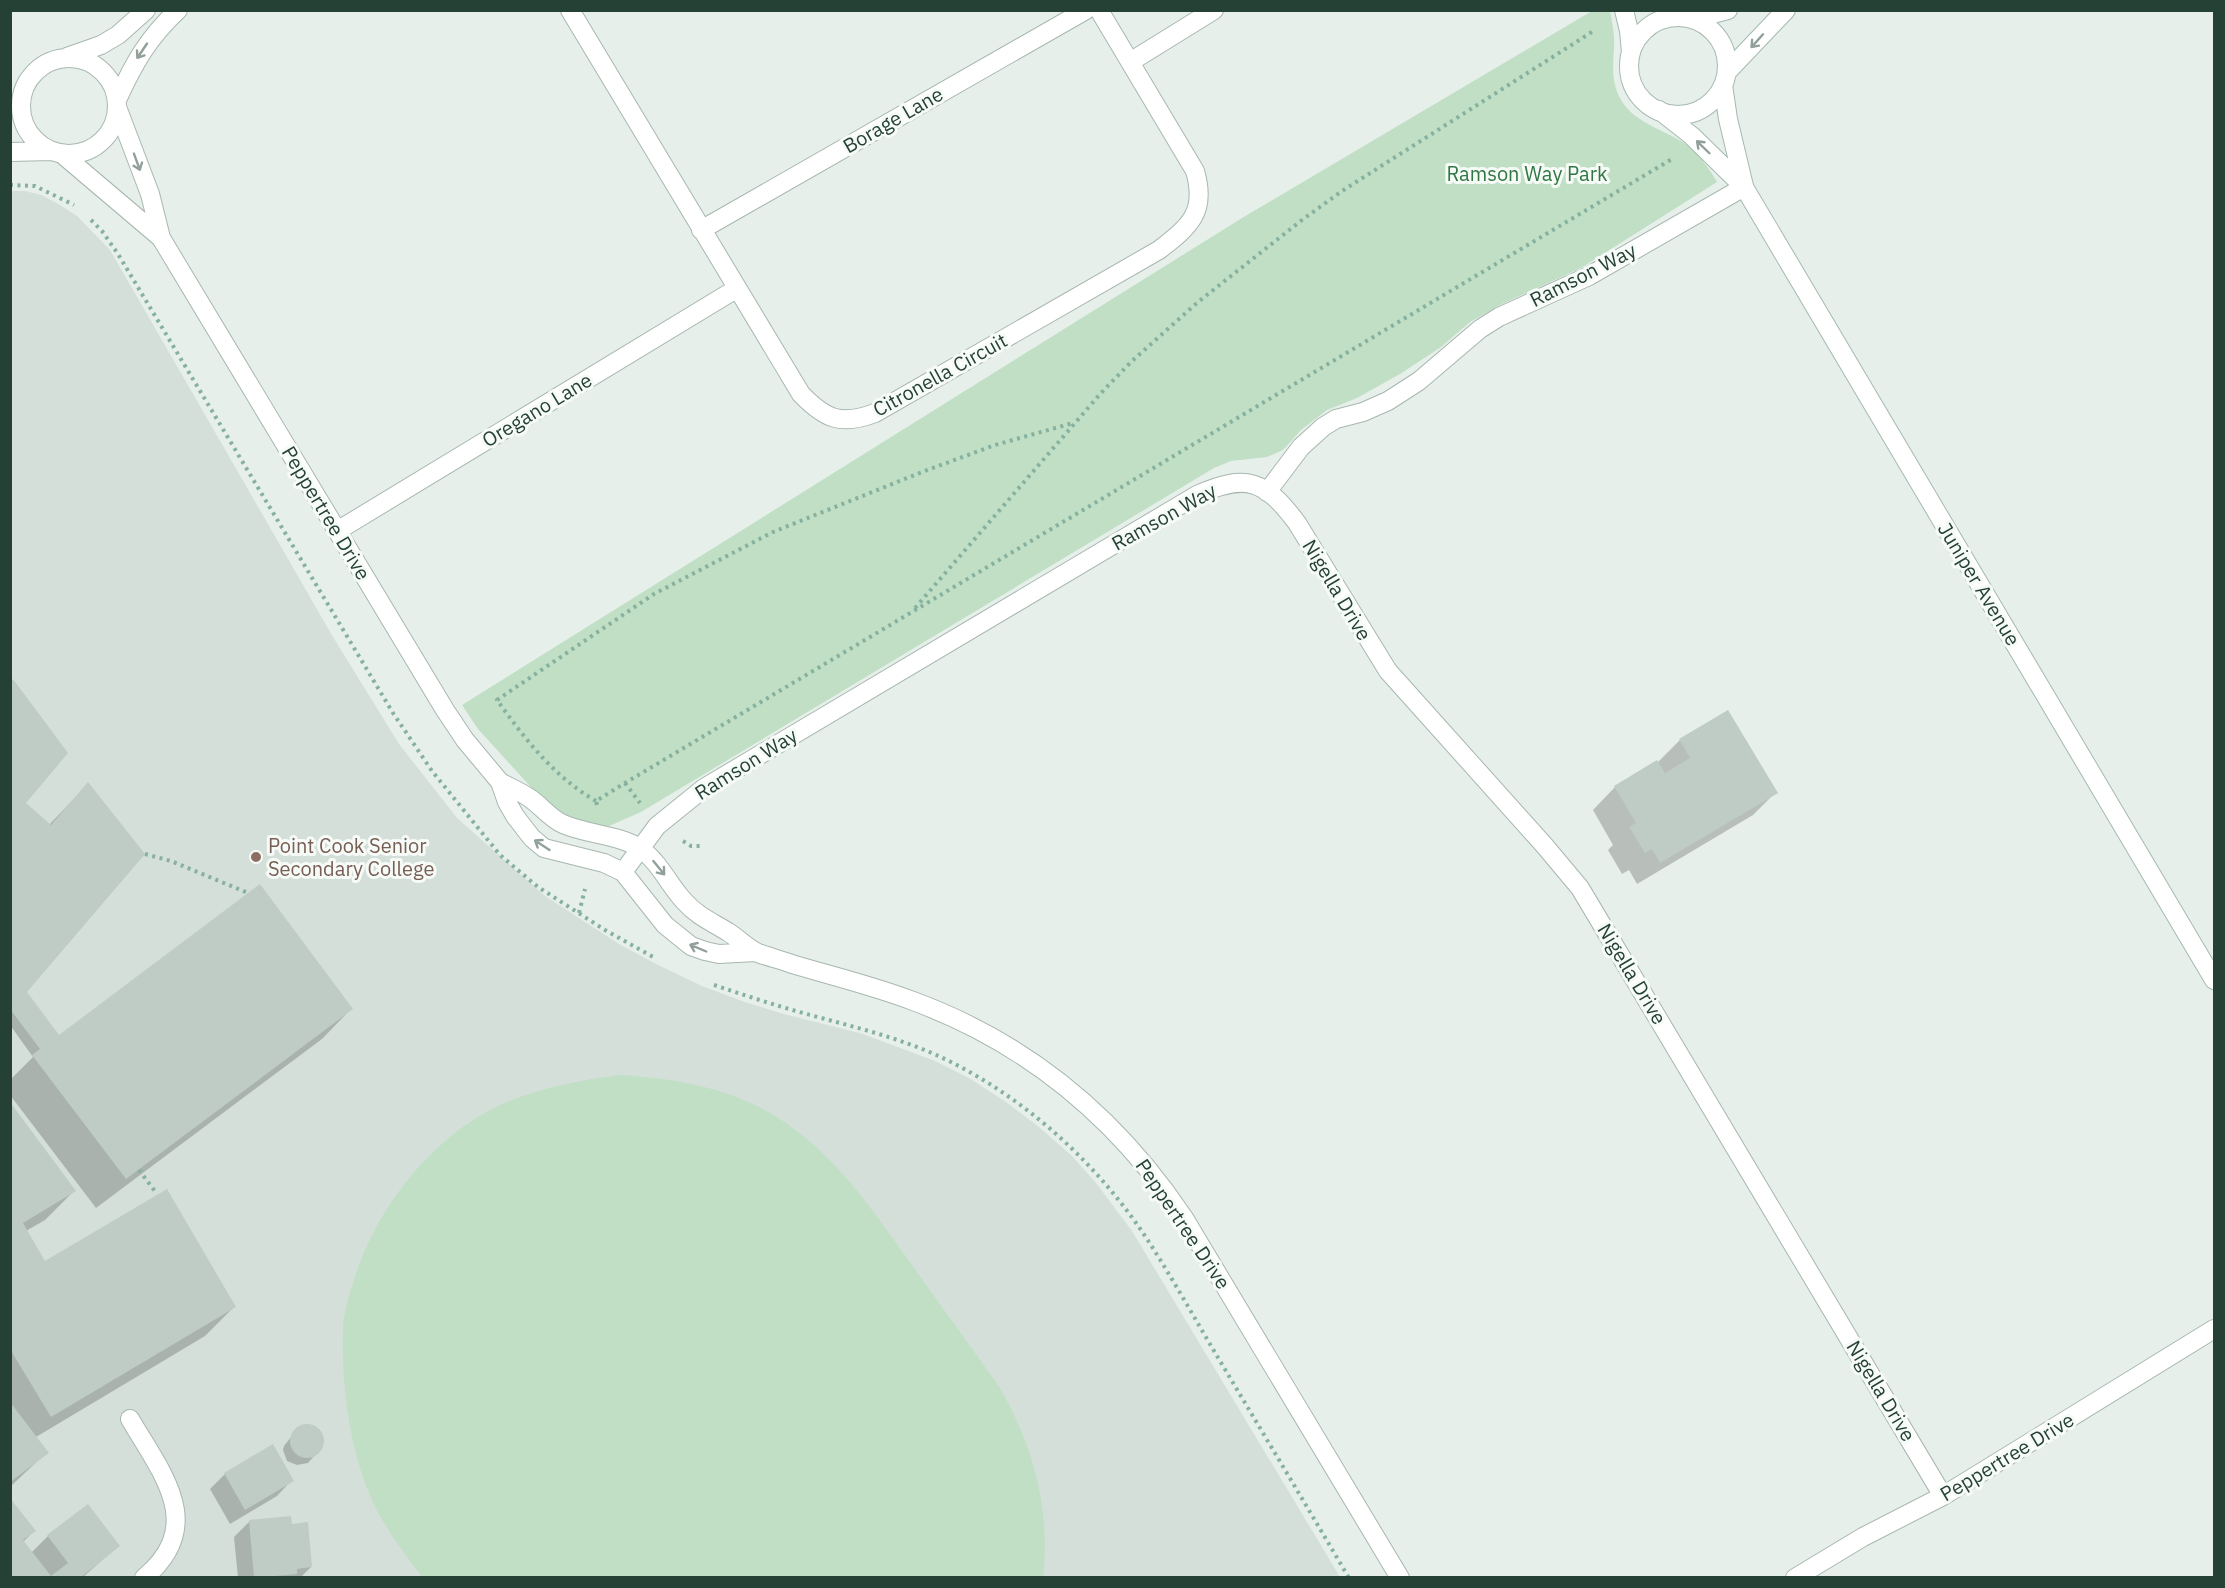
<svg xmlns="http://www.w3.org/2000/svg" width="2225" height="1588" viewBox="0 0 2225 1588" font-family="'IBM Plex Sans',sans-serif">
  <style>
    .built { fill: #d4dfd9 }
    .green { fill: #c0dfc5 }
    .shadow { fill: #0003 }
    .building { fill: #beccc5 }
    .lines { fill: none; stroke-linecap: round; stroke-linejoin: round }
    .lane-casing { stroke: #a8b7b0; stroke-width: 20 }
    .street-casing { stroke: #a8b7b0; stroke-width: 20 }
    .secondary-casing { stroke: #a5bab0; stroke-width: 20 }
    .path { stroke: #87b19f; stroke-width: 4; stroke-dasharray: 3 4.5; stroke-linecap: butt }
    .lane { stroke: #fff; stroke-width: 18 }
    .street { stroke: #fff; stroke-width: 18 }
    .secondary { stroke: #fff; stroke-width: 18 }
    .oneway { stroke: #92a09a }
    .education-dot { fill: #8d6e63; stroke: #f7fbf8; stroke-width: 2 }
    .labels { text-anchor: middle; stroke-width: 6; stroke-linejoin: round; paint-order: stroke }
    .street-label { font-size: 20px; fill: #254136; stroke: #f7fbf8 }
    .park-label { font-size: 20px; fill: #307743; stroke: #f7fbf8 }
    .education-label { font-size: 20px; fill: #785e54; stroke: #f7fbf8; text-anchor: start }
  </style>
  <rect width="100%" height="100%" fill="#e6efea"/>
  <path class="built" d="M11,191h14l16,4 19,10 17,11 33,34 223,387 66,107 58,74 88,78 74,48 37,20 46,22 40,15 38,12 83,21 72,27 34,17 37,24 33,25 33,29 24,27 36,48 208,346 -1329,1z"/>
  <path class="green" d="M1592,11h18c2,11 5,24 4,37 -1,18 -3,33 6,50 12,24 43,31 64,45 14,10 25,25 33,39l-136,86 -81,37 -30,17 -29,25 -41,27 -43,24 -30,12 -26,20 -18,20 -16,7 -36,4 -17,7 -573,344 -41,18 -8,1 -42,-23 -72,-79 -16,-24 780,-487z
    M620,1075c47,3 94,10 137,31 70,35 111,98 155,159 29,41 59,82 88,123 33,58 51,122 43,189h-621c-19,-26 -41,-53 -53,-84 -20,-49 -28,-112 -26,-165 1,-16 6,-33 11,-48 22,-72 78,-144 148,-176 37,-16 78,-24 118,-29z"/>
  <path class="shadow" d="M10,684l14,119 25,22 39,-41 -71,216 33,42 301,-33 -29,30 -226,169 -86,-113v-15l23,-23 -23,-32z
    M1680,740l96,52 -23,23 -116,69 -8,-14 -7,4 -14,-24 5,-5 -20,-35 22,-23 42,-24z
    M10,1105l64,86 -29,29 -19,11 18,32 191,43 -30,30 -169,101 11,15 -37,35z
    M307,1425l10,4 5,8v10l-14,16 -11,2 -10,-4 -4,-11 1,-4 14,-18z
    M272,1446l20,34 -15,16 -47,28 -20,-35 15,-15z
    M10,1500l24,31 -11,11 8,11 17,-17 70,10 -36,32h-72z
    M249,1522l62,45 -11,11h-62l-4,-41z"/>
  <path class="building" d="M13,679l55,74 -42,50 25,22 37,-43 57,72 -118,138 32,43 201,-151 93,125 -227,170 -94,-124 8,-6 -30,-40v-326z
    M1728,710l50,83 -118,70 -8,-14 -7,4 -16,-26 7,-4 -22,-37 43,-26 8,13 25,-15 -11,-19z
    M10,1102l66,89 -53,32 22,38 122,-72 69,118 -185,110 -41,-68z
    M10,1402l39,51 -39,29z
    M290 1441a17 17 0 1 1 34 0a17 17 0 1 1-34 0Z
    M273,1444l21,37 -49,29 -21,-37z
    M10,1498l26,33 -13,9 28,36 17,-13 -21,-28 41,-31 32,42 -40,32h-70z
    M291,1516l1,8 16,-2 4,45 -15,2v5l-43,4 -5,-58z"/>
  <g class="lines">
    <g class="lane-casing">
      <path id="lane" d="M1267,492l34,-45 22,-20 13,-8 27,-7 25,-11 31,-20 61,-52 19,-12 90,-41 155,-89
        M130,1419c32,55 77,106 14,159"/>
    </g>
    <g class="street-casing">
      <path id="street" d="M570,10l231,384c24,25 40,32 74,19l284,-163c31,-24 48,-38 36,-79l-96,-161
        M67,57l34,-12 17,-10 28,-25
        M21 106a48 48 0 1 1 96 0a48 48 0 1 1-96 0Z
        M1130,62l84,-52
        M117,100c17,-37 31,-62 61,-90
        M117,107l33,87 11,44 284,472 20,30 35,42 7,20 8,14 17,22 12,10 60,15 19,9 42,53 26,21 14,5 14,3 37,-2
        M10,152l41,-1
        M62,154l99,84
        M701,230l385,-220
        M337,531l399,-242
        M500,782c9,5 19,9 28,15 13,8 21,21 35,27 25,11 55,10 78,25 19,14 28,36 43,52 13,15 28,21 44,31 10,6 19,16 30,21 11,4 23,7 34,11 40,12 82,22 121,37 114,42 204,117 271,217l216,360
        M623,872l34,-46 47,-38 493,-293c49,-22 68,-15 100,28l91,148 156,174 36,43 363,608
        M1795,1578l68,-41 80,-41 271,-167"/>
    </g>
    <g class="secondary-casing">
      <path id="secondary" d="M1624,10l5,21 2,21
        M1629 66a49 49 0 1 1 98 0a49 49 0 1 1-98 0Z
        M1693,19l35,-9
        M1727,72l59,-62
        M1723,85l5,34 16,67
        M1659,110l33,26 52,51 470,793"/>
    </g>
    <path class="path" d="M10,185l25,1 39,19
      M91,220l11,11 16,23 275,459 39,58 68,84 38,32 67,43 50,28
      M915,608l186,-215 31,-32 66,-59 104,-82 40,-29 253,-161
      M625,783l15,20
      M596,801c-42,-24 -71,-62 -99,-101l157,-106 119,-62 149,-60 73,-27 78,-22
      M597,805l-1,-4 29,-18 1047,-624
      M683,841l8,5h11
      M145,854l26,7 77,32
      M579,913l6,-24
      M714,985c33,11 66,22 100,31 48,13 94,24 139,47 78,40 146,103 194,176 26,40 49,82 73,122 43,72 86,144 129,217
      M139,1170l18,24"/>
    <use href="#lane" class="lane"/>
    <use href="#street" class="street"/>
    <use href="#secondary" class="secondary"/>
  </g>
  <defs><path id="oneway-shaft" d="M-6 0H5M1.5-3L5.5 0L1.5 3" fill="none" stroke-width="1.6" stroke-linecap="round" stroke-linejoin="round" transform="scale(1.5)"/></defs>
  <g class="oneway">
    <use href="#oneway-shaft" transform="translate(1757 41) rotate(132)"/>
    <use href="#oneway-shaft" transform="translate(142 51) rotate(124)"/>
    <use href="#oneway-shaft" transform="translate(1703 147) rotate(-136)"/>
    <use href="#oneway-shaft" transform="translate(137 162) rotate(70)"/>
    <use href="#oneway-shaft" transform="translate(542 845) rotate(-147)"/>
    <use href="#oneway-shaft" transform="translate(659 868) rotate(51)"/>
    <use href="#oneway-shaft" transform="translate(698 948) rotate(-157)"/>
  </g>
  <circle class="education-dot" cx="256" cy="857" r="6"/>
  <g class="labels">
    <g class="street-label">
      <text transform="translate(893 120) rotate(-30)" y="7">Borage Lane</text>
      <text transform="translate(1583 275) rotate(-27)" y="7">Ramson Way</text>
      <text transform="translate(940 375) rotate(-29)" y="7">Citronella Circuit</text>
      <text transform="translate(537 410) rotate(-31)" y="7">Oregano Lane</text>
      <text transform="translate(326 513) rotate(59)" y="7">Peppertree Drive</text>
      <text transform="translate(1164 517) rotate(-29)" y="7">Ramson Way</text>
      <text transform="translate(1979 584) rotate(59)" y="7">Juniper Avenue</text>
      <text transform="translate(1337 590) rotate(59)" y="7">Nigella Drive</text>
      <text transform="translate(746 764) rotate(-32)" y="7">Ramson Way</text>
      <text transform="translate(1632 974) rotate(59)" y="7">Nigella Drive</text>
      <text transform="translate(1183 1224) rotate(56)" y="7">Peppertree Drive</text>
      <text transform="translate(1881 1391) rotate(59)" y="7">Nigella Drive</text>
      <text transform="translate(2007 1457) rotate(-31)" y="7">Peppertree Drive</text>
    </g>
    <g class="park-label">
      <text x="1527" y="181">Ramson Way Park</text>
    </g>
    <g class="education-label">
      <text x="268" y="853">Point Cook Senior<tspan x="268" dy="23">Secondary College</tspan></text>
    </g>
  </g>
  <rect width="2225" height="1588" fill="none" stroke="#254136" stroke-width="24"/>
</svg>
